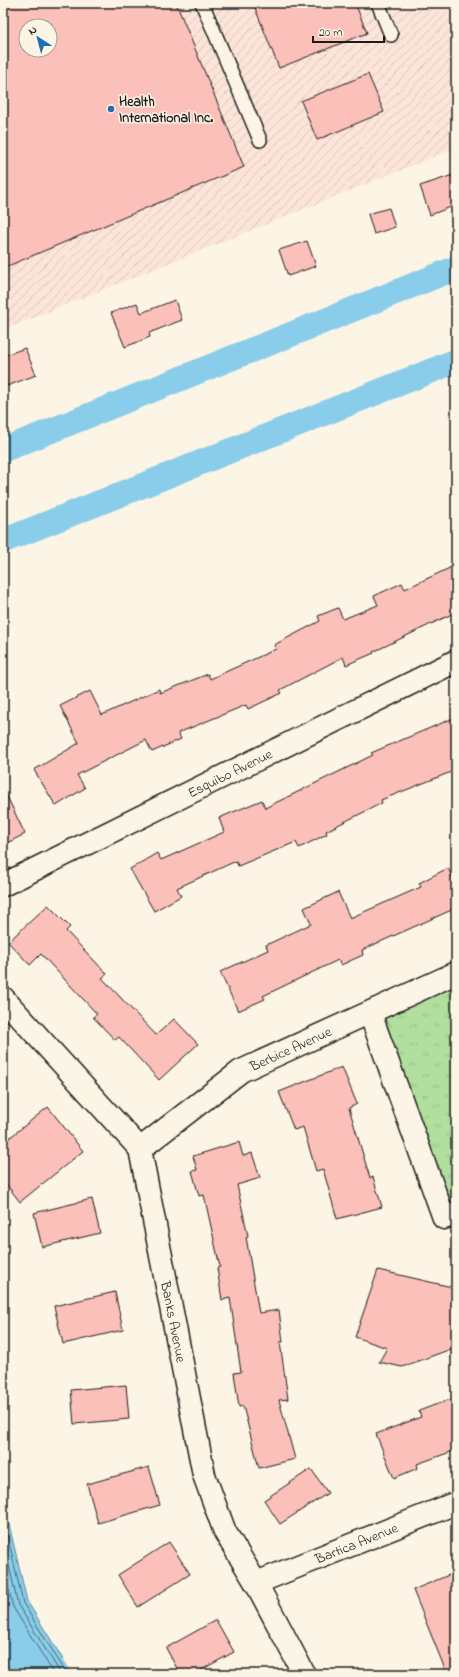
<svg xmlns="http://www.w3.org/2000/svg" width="459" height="1677" viewBox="0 0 459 1677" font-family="'Indie Flower',sans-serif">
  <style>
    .industrial { fill: url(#industrial-furrows); fill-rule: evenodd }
    .park { fill: url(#park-tufts); stroke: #667e5d }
    .water { fill: #89cdea; stroke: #5d8698 }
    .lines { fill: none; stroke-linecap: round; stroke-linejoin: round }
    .shore { stroke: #48636e; stroke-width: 1 }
    .canal { stroke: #89cdea; stroke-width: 25 }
    .building { fill: #fcc0ba; stroke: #1c1c1c; fill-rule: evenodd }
    .service-casing { stroke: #1c1c1c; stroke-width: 16 }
    .minor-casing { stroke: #1c1c1c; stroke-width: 25 }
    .service { stroke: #fcf5e5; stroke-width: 13 }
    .minor { stroke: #fcf5e5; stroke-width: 22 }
    .poi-dot { fill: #1f6fb2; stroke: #fcf5e5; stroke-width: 1.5 }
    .labels { text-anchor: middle; stroke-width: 3; stroke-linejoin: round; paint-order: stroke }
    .poi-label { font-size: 14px; font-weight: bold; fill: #1c1c1c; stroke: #fcf5e5; text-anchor: start }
    .street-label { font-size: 14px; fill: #1c1c1c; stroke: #fcf5e5 }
  </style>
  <defs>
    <pattern id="industrial-furrows" width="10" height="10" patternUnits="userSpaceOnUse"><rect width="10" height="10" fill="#fce5d8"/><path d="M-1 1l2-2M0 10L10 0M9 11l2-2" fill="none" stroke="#d7c4b9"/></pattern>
    <pattern id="park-tufts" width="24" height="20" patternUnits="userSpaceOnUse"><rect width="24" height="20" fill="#b1df9e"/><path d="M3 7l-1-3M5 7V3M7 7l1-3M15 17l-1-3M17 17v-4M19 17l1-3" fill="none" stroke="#98bf88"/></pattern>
  </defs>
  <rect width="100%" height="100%" fill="#fcf5e5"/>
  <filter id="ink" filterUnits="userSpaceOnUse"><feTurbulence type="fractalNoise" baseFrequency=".025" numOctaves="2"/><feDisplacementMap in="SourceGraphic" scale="8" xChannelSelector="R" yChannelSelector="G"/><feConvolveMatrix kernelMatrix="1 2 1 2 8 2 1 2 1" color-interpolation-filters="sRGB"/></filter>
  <g filter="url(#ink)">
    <path class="industrial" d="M3,3h453v145l-453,182zM26,26h24v24h-24z"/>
    <path class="park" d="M456,973v240l-12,5 -74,-205z"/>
    <path class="water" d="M3,1499l24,102 45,73h-69z"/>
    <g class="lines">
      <path class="shore" d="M3,1516l20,87 44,71
        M3,1539l15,66 43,69
        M3,1566l10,41 41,67"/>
      <path class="canal" d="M3,450l453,-182
        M3,541l453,-180"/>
    </g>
    <path class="building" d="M3,3h173l68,164 -241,101zM26,26h24v24h-24z
      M253,3h102l12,30 -88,35z
      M368,74l16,38 -67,28 -16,-39z
      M456,174v31l-26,10 -10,-29z
      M389,208l6,19 -21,7 -6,-20z
      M307,241l9,25 -28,10 -9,-26z
      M175,300l7,20 -33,13 1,4 -25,10 -14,-34 26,-10 4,10z
      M25,348l11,27 -29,11 -4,-12v-18z
      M456,565v47l-83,40 1,1 -28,12 -3,-8 -63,33 2,3 -34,16 -2,-4 -68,28 3,6 -29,13 -6,-12 -69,35 8,13 -29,18 -22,-36 45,-27 -19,-37 30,-15 12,24 57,-26 1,4 48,-19 2,5 66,-30 -2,-4 46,-24 -2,-5 20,-8 5,11 35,-14 -4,-9 28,-13 3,6z
      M456,717v53l-75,30 1,3 -56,28 1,3 -28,14 -3,-6 -58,24 -2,-5 -59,27 4,8 -27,15 -24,-42 27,-16 4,7 63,-28 -5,-14 43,-18 3,8 108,-53 -2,-2z
      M3,788l22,46 -22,11z
      M448,868l8,17v23l-94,42 1,5 -22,10 -3,-5 -75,36 2,3 -27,12 -18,-39 48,-22 -2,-5 45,-21 -7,-16 34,-16 12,26 71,-31 -2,-4z
      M48,905l22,22 -4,4 41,43 -5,4 54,57 18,-16 24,25 -39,36 -40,-43 -4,3 -22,-23 4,-3 -56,-60 -11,11 -22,-23z
      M342,1067l15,37 -8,4 21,70 3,-1 9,30 -45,12 -14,-50 -7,2 -13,-44 -9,3 -15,-38z
      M48,1107l35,44 -63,51 -17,-22v-37z
      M239,1142l4,14 9,-3 8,25 -23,7 11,51 -2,1 13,76 20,-3 4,32h-3l8,57 -9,1 16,59 -36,9 -16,-62 -4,1 -5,-34 7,-1 -11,-74 -8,2 -5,-32 3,-1 -16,-72 -5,1 -7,-25 5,-1 -4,-14z
      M92,1199l8,34 -58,14 -8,-34z
      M378,1270l78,18v47l-5,14 -49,18 -23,-5 8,-14 -32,-11z
      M115,1292l8,38 -60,14 -9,-38z
      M126,1385l3,34 -55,5 -3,-34z
      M456,1397v53l-39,14 1,4 -24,10 -18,-44 45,-17 -2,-6z
      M149,1467l11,38 -62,18 -11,-39z
      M311,1469l17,24 -48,31 -16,-24z
      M169,1542l21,32 -52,33 -20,-32z
      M456,1572v102h-9l-34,-84z
      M216,1620l18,32 -40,22h-14l-14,-26z"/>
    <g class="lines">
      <g class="service-casing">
        <path id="service" d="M202,3l58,137
          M378,3l13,32"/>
      </g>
      <g class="minor-casing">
        <g id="minor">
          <path id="s1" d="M3,885l453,-224"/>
          <path id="s2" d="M3,998l137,151 64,326 21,57 31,51 48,91"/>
          <path d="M370,1013l74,205 12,-5"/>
          <path id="s3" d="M140,1149l101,-78 215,-98"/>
          <path id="s4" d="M256,1583l200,-80"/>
        </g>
      </g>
      <use href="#service" class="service"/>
      <use href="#minor" class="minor"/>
    </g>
  </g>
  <circle class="poi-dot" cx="111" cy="109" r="4"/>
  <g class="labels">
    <g class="poi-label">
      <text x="119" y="106">Health<tspan x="119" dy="16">International Inc.</tspan></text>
    </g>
    <g class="street-label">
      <text dy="5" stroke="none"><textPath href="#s1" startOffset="253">Esquibo Avenue</textPath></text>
      <text dy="5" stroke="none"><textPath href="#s3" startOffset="182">Berbice Avenue</textPath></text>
      <text dy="5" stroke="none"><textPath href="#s2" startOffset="380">Banks Avenue</textPath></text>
      <text dy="5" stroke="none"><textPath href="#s4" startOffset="108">Bartica Avenue</textPath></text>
    </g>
  </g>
  <rect width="459" height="1677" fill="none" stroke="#fcf5e5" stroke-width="16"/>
  <rect x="8" y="8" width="443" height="1661" fill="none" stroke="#1c1c1c" stroke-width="1.5" filter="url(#ink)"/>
  <g transform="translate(38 38) rotate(324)"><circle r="19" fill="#fcf5e5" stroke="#a29e95"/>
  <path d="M0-3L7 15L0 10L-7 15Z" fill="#1f6fb2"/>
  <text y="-6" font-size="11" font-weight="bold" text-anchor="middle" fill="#1c1c1c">N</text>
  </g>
  <path d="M313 36v6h71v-6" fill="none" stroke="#1c1c1c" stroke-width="2"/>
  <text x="319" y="36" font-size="12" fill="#1c1c1c" stroke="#fcf5e5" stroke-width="3" paint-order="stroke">20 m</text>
</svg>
